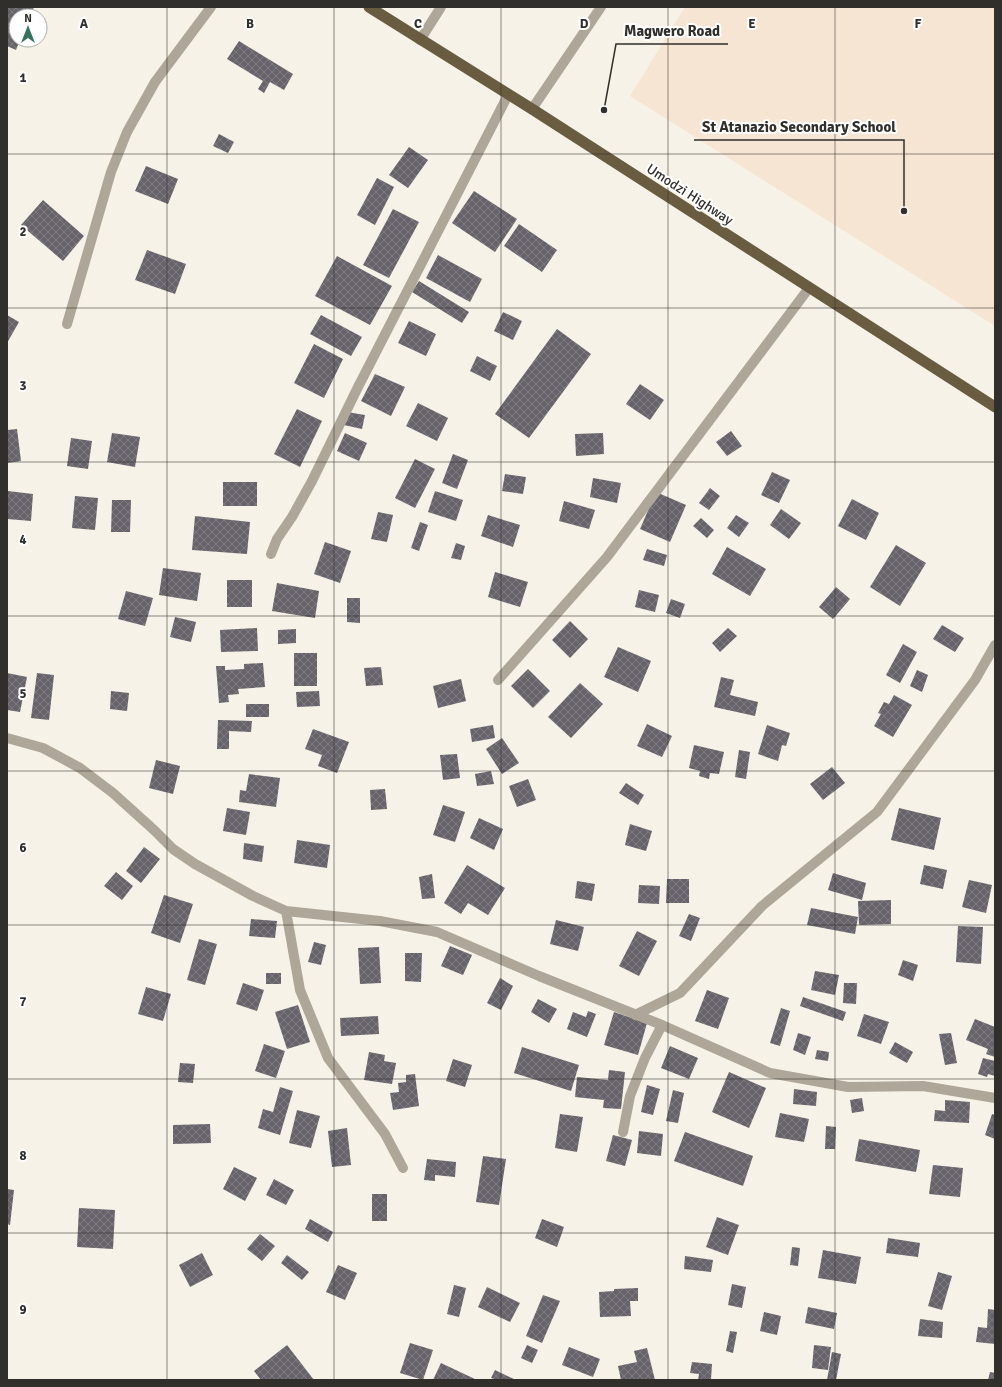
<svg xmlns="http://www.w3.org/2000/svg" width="1002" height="1387" viewBox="0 0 1002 1387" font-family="Signika,sans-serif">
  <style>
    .education { fill: #f7e5d4 }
    .building { fill: url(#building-cross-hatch) }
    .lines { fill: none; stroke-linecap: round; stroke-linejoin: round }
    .service { stroke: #aea698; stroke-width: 10 }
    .minor { stroke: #aea698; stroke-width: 10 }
    .tertiary { stroke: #aea698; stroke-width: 10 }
    .trunk { stroke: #6a5c40; stroke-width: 11 }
    .grid { fill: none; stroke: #302f2b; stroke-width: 1; stroke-opacity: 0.55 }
    .labels { text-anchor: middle; stroke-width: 4; stroke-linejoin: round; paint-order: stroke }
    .street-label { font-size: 14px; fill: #302f2b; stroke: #fff }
    .grid-label { font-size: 13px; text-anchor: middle; font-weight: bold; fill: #302f2b; stroke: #fff; stroke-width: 4; stroke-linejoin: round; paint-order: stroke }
    .leader { fill: none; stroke: #302f2b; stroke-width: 1.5 }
    .callout-dot { fill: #302f2b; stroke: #fff; stroke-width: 1.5 }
    .callout-label { font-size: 15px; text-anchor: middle; font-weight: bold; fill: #302f2b; stroke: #fff; stroke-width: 4; stroke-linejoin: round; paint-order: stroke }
  </style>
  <defs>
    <pattern id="building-cross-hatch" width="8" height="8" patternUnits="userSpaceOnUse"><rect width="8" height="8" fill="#67636b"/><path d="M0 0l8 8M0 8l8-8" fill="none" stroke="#7e7a80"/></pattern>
  </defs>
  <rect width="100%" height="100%" fill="#f6f2e7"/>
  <path class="education" d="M685,7h310v319l-365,-230z"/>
  <path class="building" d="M7,7h27l-4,9h-14v24h4l-4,10 -9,-4z
    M239,41l54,33 -9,16 -14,-8 -6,11 -6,-4 5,-8 -36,-22z
    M219,134l15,8 -6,11 -15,-7z
    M409,147l19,13 -20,28 -19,-13z
    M146,166l32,13 -10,25 -33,-13z
    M377,178l17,9 -19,38 -18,-10z
    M474,191l43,28 -22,33 -43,-29z
    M43,200l41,36 -21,25 -42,-36z
    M393,209l26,13 -30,56 -26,-13z
    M519,224l38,26 -15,22 -38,-26z
    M147,250l39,14 -11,30 -40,-14z
    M438,255l44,24 -12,23 -44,-24z
    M337,256l55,30 -22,39 -55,-29z
    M419,281l50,31 -7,11 -50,-31z
    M503,312l19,9 -9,19 -19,-9z
    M7,315l12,7 -12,21z
    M321,315l41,22 -11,19 -41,-22z
    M409,321l27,13 -10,22 -28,-13z
    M557,329l34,25 -62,84 -34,-24z
    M314,344l29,15 -19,39 -30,-15z
    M477,356l20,10 -7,15 -20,-10z
    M375,374l30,13 -14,29 -30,-15z
    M640,384l24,16 -14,20 -24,-16z
    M418,403l30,15 -11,23 -31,-15z
    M297,409l25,12 -22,46 -26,-13z
    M347,412l18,3 -3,14 -18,-4z
    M17,429l4,32 -14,2v-33z
    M731,431l11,15 -15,10 -11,-14z
    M112,433l28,4 -5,30 -28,-5z
    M345,433l22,10 -8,18 -22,-10z
    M603,433l1,21 -28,2 -1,-22z
    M71,438l21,3 -4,28 -21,-3z
    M453,454l15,6 -11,29 -15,-6z
    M415,459l20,10 -20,39 -20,-10z
    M772,472l18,8 -11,23 -18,-8z
    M505,474l21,3 -3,17 -21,-3z
    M593,478l28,5 -4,20 -27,-6z
    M223,482h34v24h-34z
    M710,488l10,8 -11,14 -10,-7z
    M8,491l25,3 -2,27 -24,-2z
    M435,491l28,9 -7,21 -28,-9z
    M656,492l30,13 -16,37 -30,-13z
    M75,496l23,2 -3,32 -23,-2z
    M852,499l27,14 -13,27 -28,-14z
    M112,500h19l-1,32h-19z
    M564,501l31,9 -6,19 -30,-8z
    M781,509l20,14 -12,16 -19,-14z
    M378,512l15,3 -6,27 -16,-3z
    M488,515l32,10 -7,22 -32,-11z
    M736,515l13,8 -10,14 -12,-9z
    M195,516l55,6 -3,32 -55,-4z
    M701,518l13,12 -7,8 -14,-12z
    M420,522l8,3 -9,26 -8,-3z
    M325,542l26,9 -11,32 -26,-9z
    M456,543l9,3 -4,14 -10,-2z
    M896,545l30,18 -26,43 -30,-19z
    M727,547l39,22 -16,27 -38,-22z
    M647,549l20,6 -3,11 -21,-6z
    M163,568l38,5 -4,28 -38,-6z
    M495,572l33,10 -8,25 -32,-10z
    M227,580h25v27h-25z
    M277,583l42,8 -4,27 -43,-7z
    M836,587l14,12 -17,20 -14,-12z
    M639,590l20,5 -4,17 -20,-5z
    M126,591l27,7 -8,28 -27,-7z
    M347,598h13v25l-13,-1z
    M671,599l14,5 -5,14 -14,-5z
    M175,617l21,5 -5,20 -21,-5z
    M570,621l18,18 -18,19 -18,-18z
    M942,625l22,13 -9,14 -22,-13z
    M257,628l1,23 -37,1 -1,-22z
    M728,628l9,8 -17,16 -8,-9z
    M296,629v14l-18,1v-14z
    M903,644l14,8 -17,31 -14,-8z
    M618,647l33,14 -13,31 -34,-15z
    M294,653h23v33h-23z
    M263,663l2,24 -27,2 1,5 -11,1 1,7 -10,1 -3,-37h9v4l19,-1v-5z
    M381,667l2,18 -17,1 -2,-18z
    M528,669l22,22 -17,17 -22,-22z
    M917,670l11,5 -6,17 -12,-6z
    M7,673l20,4 -7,35 -13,-2z
    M37,673l17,2 -5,45 -18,-2z
    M721,677l13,3 -4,15 28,7 -3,14 -41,-9z
    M461,679l5,22 -28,7 -5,-22z
    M580,683l23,21 -32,34 -23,-21z
    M111,691l18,2 -2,18 -17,-2z
    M319,691l1,15 -23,1 -1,-15z
    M894,695l18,10 -19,32 -19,-11 7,-12 -3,-1 6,-11 5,2z
    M246,704h23v13h-23z
    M218,720l34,1 -1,11 -22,-1v18h-12z
    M647,724l25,12 -10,21 -25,-11z
    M493,725l2,13 -23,4 -2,-13z
    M767,725l23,8 -4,13 -4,-1 -4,16 -20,-7z
    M313,729l36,13 -12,31 -19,-7 4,-11 -17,-6z
    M502,738l17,25 -17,11 -16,-25z
    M694,745l30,7 -5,22 -9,-1 -1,6 -10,-3 1,-5 -11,-3z
    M739,750l11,2 -4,27 -11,-2z
    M457,754l3,24 -17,2 -3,-25z
    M156,760l24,6 -7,28 -24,-6z
    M832,767l13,16 -22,17 -13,-16z
    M491,771l3,13 -17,2 -2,-12z
    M249,774l31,4 -4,29 -37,-5 1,-12 6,1z
    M528,779l8,21 -19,7 -8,-21z
    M626,783l18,12 -6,10 -19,-12z
    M385,789l2,20 -16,1 -1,-20z
    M443,805l22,7 -10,30 -22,-7z
    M227,808l23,4 -4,23 -23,-4z
    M899,808l42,10 -7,32 -43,-10z
    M479,818l24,11 -9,21 -24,-12z
    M630,824l22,7 -6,20 -21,-6z
    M297,840l33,5 -3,23 -33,-5z
    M244,843l20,3 -2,16 -19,-3z
    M144,847l16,12 -19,24 -15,-12z
    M467,865l38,23 -17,27 -20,-12 -7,11 -17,-11z
    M924,865l23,5 -4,19 -23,-5z
    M116,872l17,14 -11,14 -18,-14z
    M833,873l33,10 -4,17 -34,-10z
    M432,874l3,24 -13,1 -3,-22z
    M667,879h22v24h-23z
    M969,880l23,5 -6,28 -24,-6z
    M577,881l18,3 -3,17 -17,-3z
    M639,885l21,1 -1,18 -21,-1z
    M164,895l29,9 -13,39 -29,-10z
    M891,900v24l-32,1 -1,-24z
    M811,908l47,9 -3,17 -48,-9z
    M689,914l11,4 -9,23 -12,-5z
    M251,919l26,2 -2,17 -26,-2z
    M556,920l28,7 -6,24 -28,-7z
    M958,926l25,1 -2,37 -25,-2z
    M637,931l20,10 -18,35 -20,-10z
    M199,939l18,5 -12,41 -18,-5z
    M314,942l12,3 -5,20 -13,-3z
    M450,946l22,9 -9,20 -22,-9z
    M379,947l2,36 -21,1 -2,-36z
    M405,953h17l-1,29 -16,-1z
    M903,960l15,5 -5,16 -15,-6z
    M815,971l24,4 -4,20 -24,-5z
    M266,973h15v11h-15z
    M500,978l13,8 -12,24 -14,-7z
    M243,983l21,7 -7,21 -21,-7z
    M844,983h13l-1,21 -13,-1z
    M146,987l25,7 -8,27 -25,-7z
    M707,990l22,8 -11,31 -23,-8z
    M803,997l43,15 -3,9 -43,-15z
    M538,999l19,10 -8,14 -18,-11z
    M298,1005l12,37 -23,7 -12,-37z
    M781,1008l9,3 -10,35 -10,-3z
    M588,1011l8,3 -9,23 -20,-8 6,-17 13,5z
    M614,1012l33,11 -9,32 -34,-10z
    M864,1014l25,8 -8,22 -24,-8z
    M378,1016l1,18 -38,2 -1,-18z
    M975,1019l20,8v30l-9,-3 2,-5 -22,-9z
    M798,1033l13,4 -6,18 -12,-5z
    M951,1033l6,30 -12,2 -6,-31z
    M895,1042l18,10 -6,11 -18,-10z
    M264,1044l21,7 -9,27 -21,-7z
    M670,1046l28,12 -9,21 -28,-11z
    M522,1047l57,18 -8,26 -57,-18z
    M817,1050l12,2 -1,9 -13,-2z
    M369,1052l16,3 -1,6 12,2 -4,21 -28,-4z
    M983,1058l12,3v15l-7,-2 -1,3 -9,-3z
    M453,1059l19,6 -7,22 -19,-6z
    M180,1063l15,1 -2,19 -15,-1z
    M609,1070l16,2 -4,37 -18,-1 1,-8 -29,-3 2,-20 31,3z
    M729,1072l37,16 -17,40 -37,-16z
    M415,1074l4,32 -26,4 -3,-17 9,-1 -1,-9 8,-1v-7z
    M647,1085l13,4 -7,26 -12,-3z
    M280,1087l13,4 -13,44 -22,-7 5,-19 10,3z
    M794,1089l23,3 -1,14 -23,-2z
    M673,1090l11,3 -6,30 -12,-2z
    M862,1098l2,13 -12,2 -2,-13z
    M945,1100l25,2 -1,21 -35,-2 1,-11 10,1z
    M297,1110l23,6 -9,32 -22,-5z
    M780,1113l29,6 -5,23 -29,-5z
    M560,1114l23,3 -6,35 -22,-4z
    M992,1114l3,1v24l-10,-4z
    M210,1124l1,19 -38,1v-19z
    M826,1126l10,1 -1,22h-10z
    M347,1128l4,37 -19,2 -4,-36z
    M639,1131l24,3 -2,22 -24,-3z
    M685,1132l68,24 -10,30 -69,-25z
    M613,1135l19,5 -7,26 -19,-5z
    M859,1139l61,11 -4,22 -61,-11z
    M483,1156l23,3 -7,46 -23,-3z
    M427,1159l29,3 -1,15 -20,-2v6l-11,-1z
    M933,1165l30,3 -3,29 -31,-3z
    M234,1167l23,11 -12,23 -22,-12z
    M274,1179l20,11 -8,15 -20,-10z
    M7,1189l7,1 -4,35 -3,-1z
    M372,1194h15v27h-15z
    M79,1208l36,2 -2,39 -36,-2z
    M717,1217l22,8 -11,30 -22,-8z
    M310,1219l23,13 -5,10 -23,-13z
    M542,1219l22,8 -7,20 -22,-9z
    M260,1234l15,12 -13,15 -15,-12z
    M888,1238l32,5 -2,14 -32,-4z
    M792,1247l8,1 -2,18 -8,-1z
    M823,1250l38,7 -5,27 -38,-6z
    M202,1253l11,22 -23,12 -11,-22z
    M287,1255l22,17 -7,8 -21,-17z
    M685,1256l28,4 -2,12 -27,-3z
    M338,1265l19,8 -12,27 -19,-8z
    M938,1272l14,4 -10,34 -14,-4z
    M732,1284l14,3 -4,21 -14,-3z
    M454,1285l12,3 -7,29 -12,-3z
    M487,1287l33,16 -10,19 -32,-15z
    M638,1288v13h-8l1,15 -31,1 -1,-25 15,-1v-2z
    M543,1295l17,6 -18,42 -16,-7z
    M808,1307l29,6 -3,16 -29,-6z
    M988,1309l7,1v34l-19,-2 2,-15 9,1z
    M764,1312l17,4 -4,19 -17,-4z
    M920,1319l23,3 -1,16 -24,-2z
    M730,1331l7,1 -4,21 -7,-2z
    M410,1343l23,7 -10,30 -23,-7z
    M287,1345l27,35h-53l-7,-9z
    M527,1345l11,5 -6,13 -11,-5z
    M814,1345l17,2 -3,23 -16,-2z
    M569,1347l31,12 -7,18 -31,-12z
    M647,1348l8,32h-34l-3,-14 19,-4 -3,-11z
    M832,1352l9,2 -5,26h-9z
    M692,1362l20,2 -1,16h-13l1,-6 -9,-1z
    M441,1363l36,17h-44z
    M495,1370l21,10h-19l-6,-2z
    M990,1372l5,1v7h-7z"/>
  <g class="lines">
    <path class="service" d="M420,40l21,-33"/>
    <path class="minor" d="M67,324l44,-152 16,-40 28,-50 56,-75
      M271,554l6,-15 15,-22 20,-36 46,-94 150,-292
      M498,680l109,-123 202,-269
      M7,738l36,10 37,20 33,25 41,37 19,19 22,15 58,32 33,15 94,10 57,11 102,44 123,49 108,48 78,14 75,-1 72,12
      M286,911l14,79 28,68 57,76 18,34
      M635,1015l45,-22 82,-87 115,-94 98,-132 20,-35
      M623,1132l7,-36 15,-38 17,-33"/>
    <path class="tertiary" d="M532,109l69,-102"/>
    <path class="trunk" d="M369,7l163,102 463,298"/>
  </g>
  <path class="grid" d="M167,7v1373M334,7v1373M501,7v1373M668,7v1373M835,7v1373M7,154h988M7,308h988M7,462h988M7,616h988M7,771h988M7,925h988M7,1079h988M7,1233h988"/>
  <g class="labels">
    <g class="street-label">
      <text transform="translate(690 194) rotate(33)" y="5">Umodzi Highway</text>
    </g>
  </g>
  <g class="grid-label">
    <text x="84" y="28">A</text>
    <text x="250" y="28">B</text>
    <text x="418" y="28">C</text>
    <text x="584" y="28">D</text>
    <text x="752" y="28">E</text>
    <text x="918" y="28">F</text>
    <text x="23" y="82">1</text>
    <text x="23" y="236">2</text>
    <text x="23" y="390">3</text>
    <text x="23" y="544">4</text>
    <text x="23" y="698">5</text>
    <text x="23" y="852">6</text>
    <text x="23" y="1006">7</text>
    <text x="23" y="1160">8</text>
    <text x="23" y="1314">9</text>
  </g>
  <path class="leader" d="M604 110L616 44H728M904 211L904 140H694"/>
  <g class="callout-dot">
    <circle cx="604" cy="110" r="4"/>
    <circle cx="904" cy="211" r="4"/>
  </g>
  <g class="callout-label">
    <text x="672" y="36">Magwero Road</text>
    <text x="799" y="132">St Atanazio Secondary School</text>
  </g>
  <rect width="1002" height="1387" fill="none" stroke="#302f2b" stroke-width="16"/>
  <g transform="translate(28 28)"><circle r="19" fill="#ffffff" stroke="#acacaa"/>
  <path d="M0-3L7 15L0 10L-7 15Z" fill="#37745f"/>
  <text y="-6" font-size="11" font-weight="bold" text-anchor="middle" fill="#302f2b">N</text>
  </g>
</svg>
